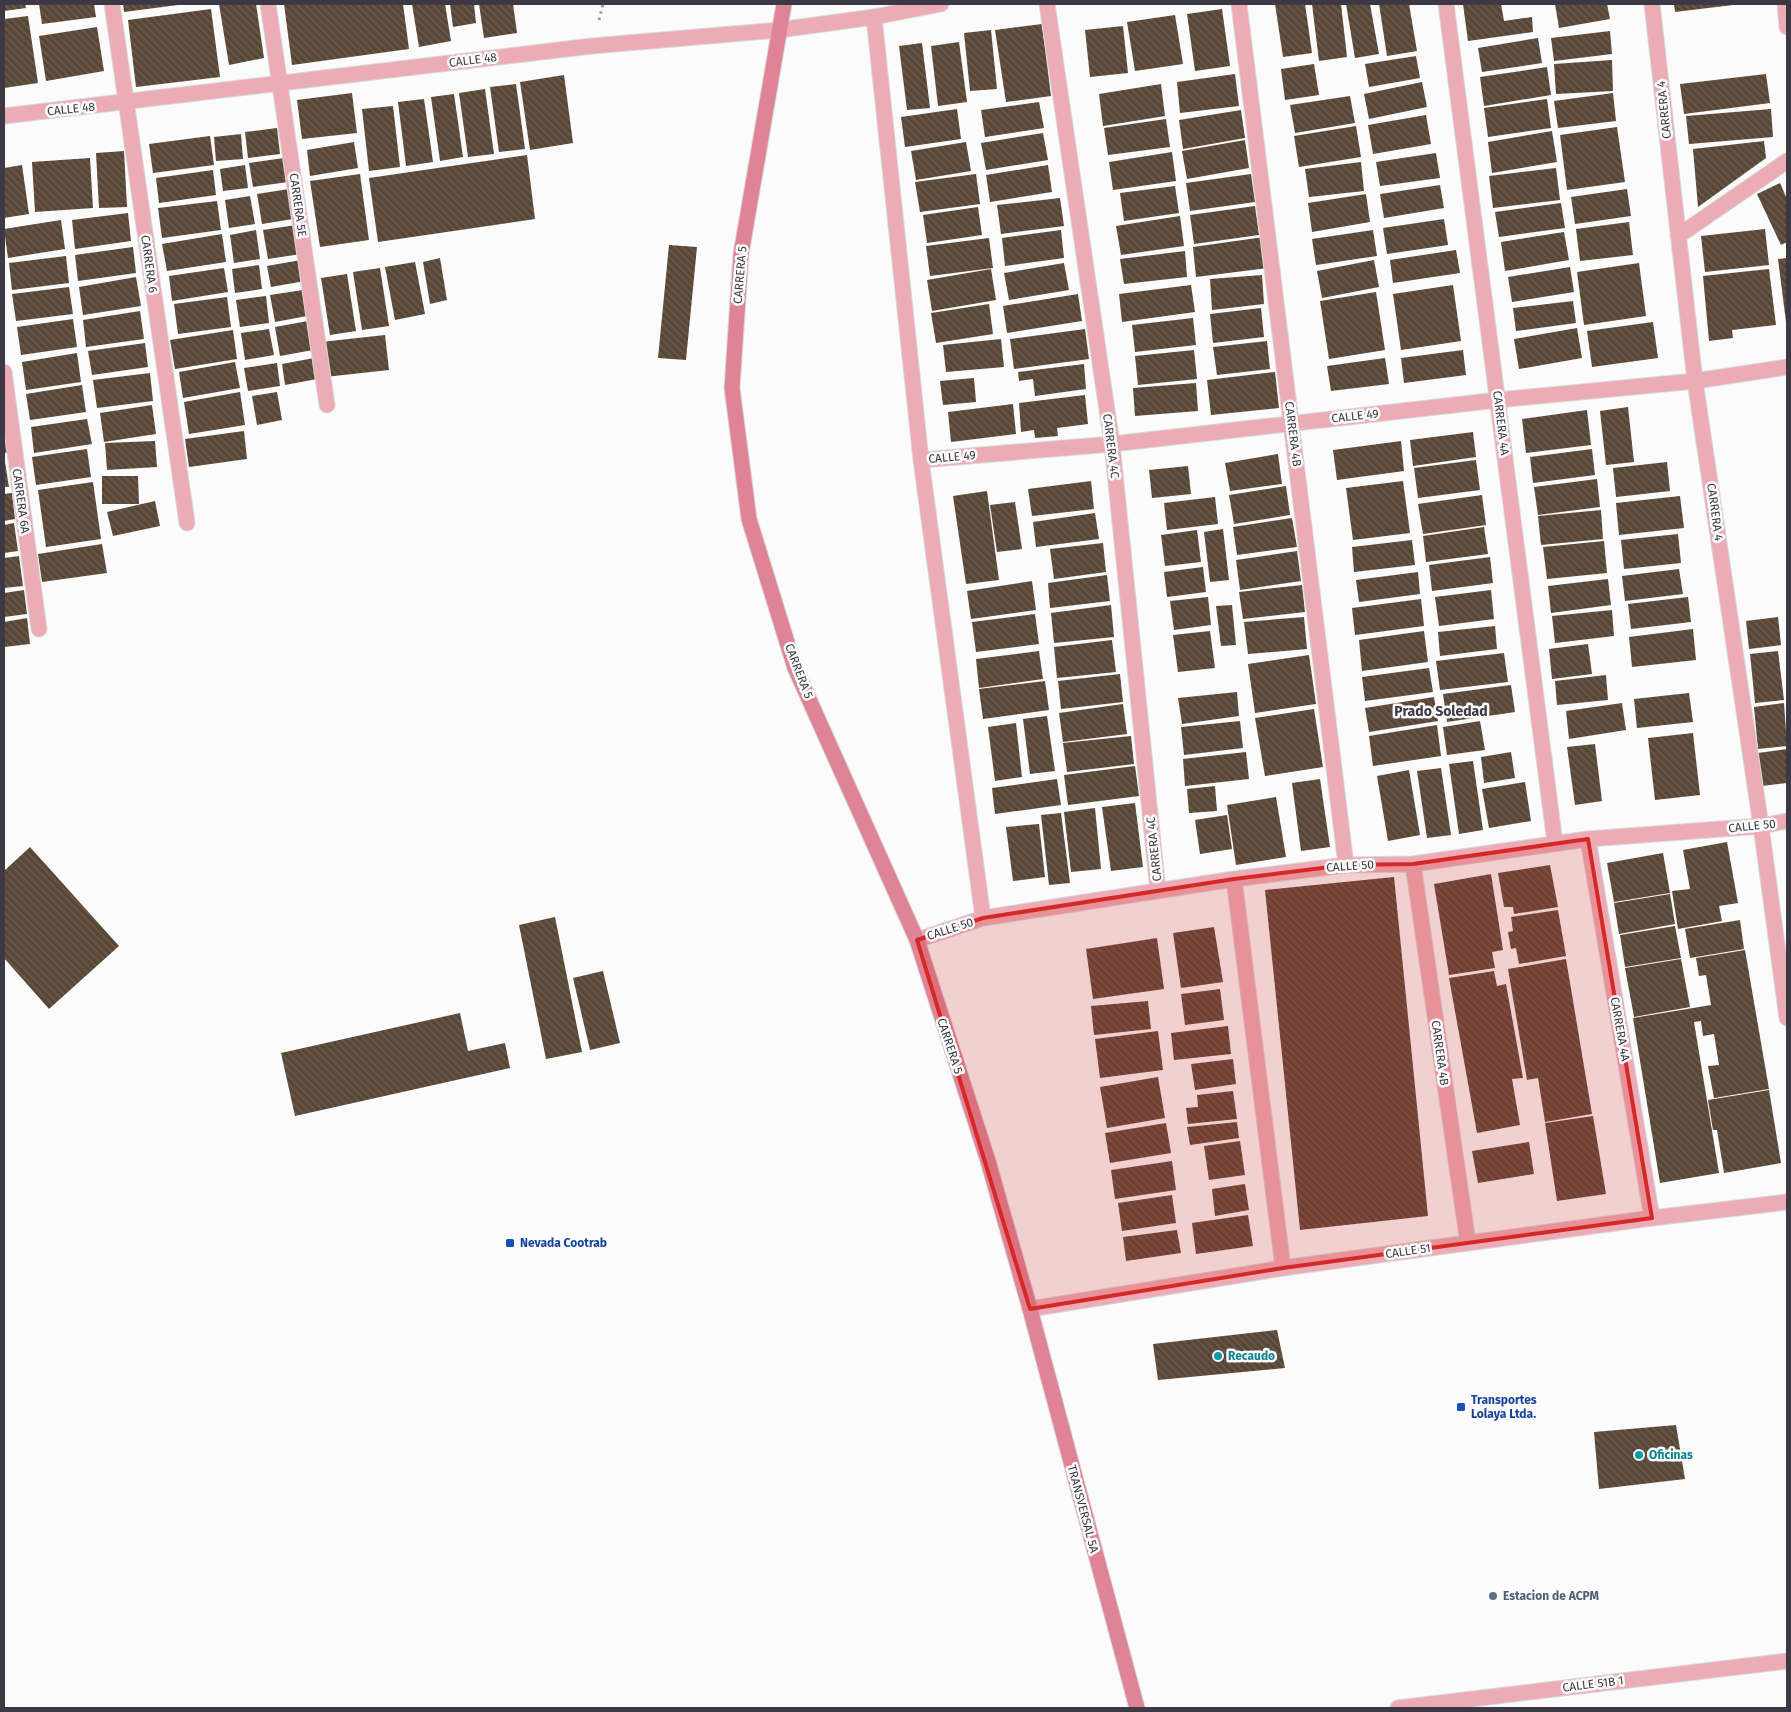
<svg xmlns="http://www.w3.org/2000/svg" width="1791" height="1712" viewBox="0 0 1791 1712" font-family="'Fira Sans',sans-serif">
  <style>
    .building { fill: url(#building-back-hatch) }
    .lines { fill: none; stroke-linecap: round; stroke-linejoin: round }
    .minor-casing { stroke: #d9d8da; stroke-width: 17 }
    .secondary-casing { stroke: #d9d8da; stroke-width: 17 }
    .path { stroke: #9d9ba1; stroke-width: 3; stroke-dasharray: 2.5 4; stroke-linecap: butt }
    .minor { stroke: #ebacb5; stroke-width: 15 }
    .secondary { stroke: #de8494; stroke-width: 15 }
    .marked { fill: #d62828; fill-opacity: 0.2; stroke: #d62828; stroke-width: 4; stroke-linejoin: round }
    .transit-dot { fill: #1a4fb4; stroke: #fbfbfb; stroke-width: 2 }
    .culture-dot { fill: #0f9aa8; stroke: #fbfbfb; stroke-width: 2 }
    .service-dot { fill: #5c6f8a; stroke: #fbfbfb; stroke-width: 2 }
    .labels { text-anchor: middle; stroke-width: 5; stroke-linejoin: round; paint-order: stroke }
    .street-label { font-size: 12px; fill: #3c3944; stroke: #fbfbfb }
    .transit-label { font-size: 12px; font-weight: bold; fill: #164399; stroke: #fbfbfb; text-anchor: start }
    .culture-label { font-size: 12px; font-weight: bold; fill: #0d838f; stroke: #fbfbfb; text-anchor: start }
    .service-label { font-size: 12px; font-weight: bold; fill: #4e5e75; stroke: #fbfbfb; text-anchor: start }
    .neighbourhood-label { font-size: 14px; font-weight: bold; fill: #3c3944; stroke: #fbfbfb }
  </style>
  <defs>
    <pattern id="building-back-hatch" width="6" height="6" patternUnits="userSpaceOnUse" patternTransform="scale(1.25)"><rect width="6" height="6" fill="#584636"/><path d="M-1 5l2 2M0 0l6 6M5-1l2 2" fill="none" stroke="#6e5f53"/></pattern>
  </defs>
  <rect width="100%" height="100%" fill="#fbfbfb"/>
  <path class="building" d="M4,4h21l1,4 -22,3z
    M39,4h55l2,13 -54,7z
    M123,4h55v1l-54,7z
    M219,4h37l8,54 -35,7z
    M284,4h119l6,45 -117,16z
    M412,4h33l6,37 -32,6z
    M450,4h24l2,19 -23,4z
    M479,4h34l4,29 -33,5z
    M1275,4h30l7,49 -29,4z
    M1312,4h29l6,53 -28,4z
    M1346,4h24l9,50 -24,4z
    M1379,4h30l8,47 -30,5z
    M1463,4h38l3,17 28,-4 1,15 -65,9z
    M1555,4h52l3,15 -51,9z
    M1674,4h59v1l-58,7z
    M211,9l9,68 -84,10 -8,-67z
    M1222,9l8,57 -35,5 -8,-57z
    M1175,15l8,49 -48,7 -8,-49z
    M28,16l10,67 -34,5v-69z
    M1042,24l9,72 -45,6 -11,-72z
    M1123,26l5,47 -38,4 -5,-47z
    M97,27l7,44 -58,10 -7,-45z
    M991,30l6,59 -27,2 -6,-58z
    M1610,31l2,23 -58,7 -3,-23z
    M1538,38l4,25 -60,9 -4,-24z
    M959,42l8,60 -29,4 -7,-60z
    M922,43l8,65 -23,2 -8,-64z
    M1416,56l4,22 -51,9 -4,-23z
    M1612,60l1,31 -57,3 -2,-30z
    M1314,64l5,31 -34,5 -4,-31z
    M1547,67l4,28 -67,11 -4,-29z
    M1235,74l4,32 -59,7 -3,-31z
    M1766,74l4,29 -86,11 -4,-30z
    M564,75l9,68 -43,7 -10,-68z
    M1422,82l5,25 -58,12 -5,-25z
    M516,84l9,65 -26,3 -9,-65z
    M1161,84l4,32 -62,10 -4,-32z
    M485,89l9,65 -26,3 -9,-64z
    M352,93l5,40 -55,6 -5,-39z
    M1613,93l3,28 -58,7 -4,-27z
    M454,94l9,63 -23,4 -9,-64z
    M1350,96l5,27 -60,10 -5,-28z
    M424,99l9,63 -27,4 -8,-64z
    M1547,99l4,29 -63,9 -4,-29z
    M1039,102l5,26 -59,9 -4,-27z
    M393,106l7,61 -31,4 -7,-62z
    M957,109l4,30 -56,8 -4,-30z
    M1771,109l2,28 -84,7 -3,-28z
    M1241,110l4,28 -62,11 -4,-29z
    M1426,115l5,29 -58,10 -5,-29z
    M1166,119l4,28 -62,8 -4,-27z
    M1356,126l5,31 -62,10 -5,-31z
    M1617,127l8,55 -58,8 -7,-55z
    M277,128l3,26 -32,4 -3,-26z
    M1552,131l5,31 -65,11 -4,-31z
    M1043,133l5,27 -62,10 -5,-27z
    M241,134l2,25 -27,2 -2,-24z
    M210,136l4,29 -61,8 -4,-29z
    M1245,140l4,28 -62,11 -5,-28z
    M1764,141l2,17 -68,49 -5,-58z
    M354,142l4,26 -48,8 -3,-26z
    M966,142l5,29 -55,9 -5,-29z
    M124,151l3,56 -28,1 -3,-55z
    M1172,152l4,29 -63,9 -4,-28z
    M1436,153l4,25 -60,8 -4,-24z
    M527,155l8,64 -157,23 -9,-64z
    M90,158l3,50 -58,4 -3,-50z
    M284,158l4,24 -35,5 -4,-24z
    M1361,162l3,29 -55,6 -4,-28z
    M22,165l7,49 -25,4v-50z
    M245,165l3,23 -25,3 -3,-22z
    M1048,165l4,27 -62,10 -4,-27z
    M1556,168l4,32 -67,8 -4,-32z
    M213,170l3,25 -57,8 -3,-25z
    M360,174l9,66 -49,7 -10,-66z
    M976,174l4,30 -60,8 -5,-30z
    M1251,174l4,28 -65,9 -4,-28z
    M1780,183l7,16v43l-6,3 -24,-51z
    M1440,185l4,23 -60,10 -4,-24z
    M1175,186l4,27 -55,8 -4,-28z
    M289,189l4,30 -31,5 -5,-30z
    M1627,189l4,27 -56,8 -4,-27z
    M1366,194l4,28 -58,10 -4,-29z
    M250,196l5,28 -26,4 -4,-28z
    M1060,198l4,28 -63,8 -4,-29z
    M217,201l4,29 -59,8 -4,-30z
    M1561,203l4,25 -66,9 -4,-25z
    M1255,206l4,29 -65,9 -4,-29z
    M978,207l4,28 -55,8 -4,-28z
    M128,213l3,28 -56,8 -3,-29z
    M1180,216l4,30 -63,9 -5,-29z
    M1444,219l4,26 -61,9 -4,-26z
    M61,220l4,29 -57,9 -4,-29z
    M1629,222l4,33 -53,6 -4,-32z
    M296,225l5,29 -33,5 -5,-29z
    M1765,229l4,36 -64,7 -4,-36z
    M256,230l4,29 -26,4 -4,-28z
    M1061,230l3,28 -59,8 -3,-28z
    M1373,230l4,26 -61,9 -4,-26z
    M1564,232l5,28 -64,11 -4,-29z
    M222,234l4,28 -59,9 -5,-27z
    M1264,237l4,31 -72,9 -3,-30z
    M989,238l4,30 -63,8 -4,-30z
    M669,245l28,2 -11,113 -28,-2z
    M133,247l3,26 -58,8 -3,-26z
    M1456,250l4,23 -67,10 -3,-23z
    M1185,251l2,26 -63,7 -4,-25z
    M66,256l3,27 -57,7 -3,-27z
    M440,258l7,42 -17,4 -7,-42z
    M1787,258v64h-1l-8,-63z
    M301,260l4,21 -34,6 -4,-21z
    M1374,260l5,27 -57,11 -5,-27z
    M415,262l10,52 -30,6 -10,-53z
    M1064,263l5,27 -60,10 -5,-27z
    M1639,263l7,53 -62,9 -7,-53z
    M259,265l3,24 -27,4 -3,-24z
    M1570,267l4,25 -62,10 -4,-25z
    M224,268l4,24 -56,9 -3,-25z
    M380,268l9,58 -27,4 -9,-58z
    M991,269l5,31 -64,11 -5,-31z
    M1769,269l7,56 -44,5 1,8 -24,3 -6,-65z
    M347,274l9,57 -26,4 -9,-57z
    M1262,275l2,29 -52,6 -2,-31z
    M136,277l5,29 -58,9 -4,-28z
    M1191,285l4,27 -73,10 -3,-28z
    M1453,285l8,56 -60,9 -8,-56z
    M69,287l4,27 -57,7 -4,-27z
    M303,290l4,26 -32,6 -5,-27z
    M1376,292l9,58 -56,9 -9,-58z
    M1078,294l4,27 -75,12 -4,-27z
    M266,296l3,27 -29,4 -4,-27z
    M227,297l4,30 -53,7 -4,-30z
    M1573,301l3,22 -60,8 -3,-23z
    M989,304l4,30 -57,9 -5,-30z
    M1261,308l3,29 -51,6 -3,-29z
    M140,311l4,28 -58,8 -3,-27z
    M1193,318l3,27 -61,7 -3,-27z
    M73,319l4,28 -56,8 -4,-28z
    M308,321l5,29 -33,6 -5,-29z
    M1653,322l5,36 -66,9 -5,-36z
    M1577,328l5,30 -63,11 -5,-30z
    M269,329l5,26 -29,5 -4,-27z
    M1085,329l4,30 -75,10 -4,-30z
    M233,330l4,29 -62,10 -5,-29z
    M385,335l4,35 -64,7 -4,-35z
    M1001,339l3,28 -58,5 -3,-27z
    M1267,341l3,28 -53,6 -4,-28z
    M145,343l3,24 -56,8 -4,-24z
    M1194,350l3,29 -59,6 -3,-29z
    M1463,350l3,25 -62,8 -3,-25z
    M77,353l4,29 -55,8 -4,-28z
    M314,358l3,21 -32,6 -3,-21z
    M1385,358l4,26 -58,7 -4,-25z
    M235,362l5,26 -57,10 -4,-26z
    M277,363l3,23 -32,5 -4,-23z
    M1084,364l2,25 -51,7 -2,-17 -14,2 -1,-9z
    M1275,372l4,36 -68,7 -4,-35z
    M150,373l3,28 -56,7 -4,-28z
    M974,378l2,24 -33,3 -3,-24z
    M1196,383l2,28 -63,5 -2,-28z
    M82,385l4,27 -56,8 -4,-26z
    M240,392l5,33 -56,9 -5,-32z
    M277,392l5,28 -25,5 -5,-29z
    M1085,395l3,29 -31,4 1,8 -23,2 -1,-8 -13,2 -2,-29z
    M1013,404l3,30 -65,8 -3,-30z
    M152,405l4,29 -52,8 -4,-29z
    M1628,407l6,55 -28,3 -6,-54z
    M1587,410l4,35 -65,8 -4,-34z
    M87,419l5,25 -58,9 -3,-26z
    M4,426h2l3,26 -5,1z
    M244,431l3,28 -58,8 -4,-28z
    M1473,432l3,25 -63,9 -3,-26z
    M155,441l2,26 -50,3 -2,-27z
    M1401,441l3,30 -67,9 -4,-30z
    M87,449l4,28 -55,8 -4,-28z
    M1592,449l3,26 -62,8 -3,-26z
    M1278,454l4,30 -52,7 -5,-28z
    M4,456l5,31h-5z
    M1476,460l4,30 -62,8 -4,-30z
    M1667,462l3,29 -54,6 -3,-29z
    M1188,466l3,28 -39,4 -3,-28z
    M102,476h36l1,28h-37z
    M1597,479l3,28 -62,8 -4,-28z
    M1091,481l3,28 -62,7 -4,-27z
    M1403,481l7,52 -57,7 -7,-52z
    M93,482l8,57 -55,8 -8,-57z
    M1286,486l4,29 -56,9 -5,-29z
    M987,491l12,89 -33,4 -13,-88z
    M12,493l3,26 -11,2v-27z
    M1482,495l4,30 -63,9 -5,-30z
    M1680,496l4,32 -65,7 -3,-32z
    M1215,497l3,27 -51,6 -3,-27z
    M155,501l5,25 -47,10 -6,-24z
    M1015,502l7,47 -25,3 -7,-47z
    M1601,510l2,29 -62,6 -3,-29z
    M1095,513l4,26 -63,8 -3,-25z
    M1292,518l5,29 -60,8 -4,-28z
    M14,523l4,28 -14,2v-28z
    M1484,527l4,27 -62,8 -3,-26z
    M1223,529l6,51 -19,2 -6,-50z
    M1197,530l4,32 -36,4 -4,-31z
    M1678,534l3,29 -57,6 -3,-29z
    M1412,540l3,25 -61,7 -2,-25z
    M1604,541l3,32 -60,6 -4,-32z
    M1103,543l3,29 -52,7 -4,-30z
    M102,544l5,29 -65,9 -4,-28z
    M1297,551l4,30 -61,9 -4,-30z
    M19,556l4,30 -19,2v-30z
    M1490,557l3,26 -61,8 -3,-26z
    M1203,567l3,25 -39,5 -3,-25z
    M1679,569l4,25 -58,7 -3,-25z
    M1418,572l2,22 -61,8 -3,-22z
    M1107,575l3,26 -60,7 -2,-25z
    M1608,579l3,26 -60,8 -3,-27z
    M1032,581l4,29 -65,9 -4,-28z
    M1302,585l3,27 -62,7 -4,-27z
    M24,590l3,24 -23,3v-24z
    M1491,590l3,29 -55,7 -4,-29z
    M1208,597l3,28 -37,5 -4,-29z
    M1688,597l3,25 -60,7 -3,-25z
    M1421,599l3,27 -69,9 -3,-27z
    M1111,605l3,32 -60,6 -3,-30z
    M1232,605l4,40 -15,1 -5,-40z
    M1612,610l2,26 -59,7 -3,-27z
    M1035,614l4,30 -63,8 -4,-30z
    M1304,617l3,32 -59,5 -4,-32z
    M1778,617l3,28 -32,4 -3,-28z
    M27,618l3,26 -26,3v-25z
    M1495,626l2,23 -57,7 -2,-24z
    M1693,629l3,31 -64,7 -3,-30z
    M1210,631l5,37 -37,4 -5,-37z
    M1424,631l4,31 -66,9 -3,-31z
    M1112,640l4,32 -59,6 -3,-31z
    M1588,644l4,30 -40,5 -3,-30z
    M1039,651l4,28 -64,9 -3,-29z
    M1778,651l6,49 -29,3 -5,-49z
    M1504,653l4,29 -68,8 -4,-29z
    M1309,655l7,49 -61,9 -7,-49z
    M1429,668l4,24 -68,9 -3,-24z
    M1120,674l3,28 -62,7 -3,-28z
    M1606,675l2,25 -51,5 -2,-24z
    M1045,681l4,29 -66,9 -4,-30z
    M1511,685l4,27 -68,10 -4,-28z
    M1237,692l2,24 -57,8 -4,-26z
    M1689,693l4,29 -56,6 -3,-29z
    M1434,697l4,24 -69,11 -4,-24z
    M1622,703l4,27 -57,9 -3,-28z
    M1784,703l3,43 -29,3 -4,-42z
    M1123,704l4,30 -64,8 -4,-29z
    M1314,709l9,58 -58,9 -10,-58z
    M1047,716l8,55 -25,3 -7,-55z
    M1240,721l3,27 -59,7 -3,-28z
    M1480,721l5,29 -38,5 -4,-28z
    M1016,723l6,54 -27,4 -7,-54z
    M1437,725l4,31 -68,10 -4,-30z
    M1693,733l7,62 -45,5 -7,-62z
    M1131,736l3,28 -67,8 -4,-29z
    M1595,744l7,57 -27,4 -8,-58z
    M1787,749v34l-25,3 -4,-33z
    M1246,752l3,27 -64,7 -2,-27z
    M1511,752l4,26 -31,5 -3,-26z
    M1473,761l10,69 -24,4 -10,-70z
    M1135,766l4,30 -71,9 -4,-30z
    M1441,768l10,67 -24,3 -10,-67z
    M1409,770l11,65 -32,6 -11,-65z
    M1057,779l4,26 -66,9 -3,-26z
    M1320,779l10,68 -29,4 -9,-68z
    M1525,782l6,39 -42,7 -7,-39z
    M1215,786l2,25 -28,2 -2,-24z
    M1276,797l10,60 -50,8 -9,-60z
    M1135,803l8,64 -32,4 -9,-64z
    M1095,808l6,61 -30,3 -7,-60z
    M1061,813l9,70 -21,2 -8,-70z
    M1227,815l5,34 -32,5 -5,-34z
    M1039,824l6,53 -32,4 -7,-54z
    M1727,842l11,61 -19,3 3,15 -44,8 -6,-38 18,-2 -7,-39z
    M30,847l89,99 -70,63 -45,-51v-87z
    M1663,853l7,40 -56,9 -7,-39z
    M1550,865l8,42 -44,7 -1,-7h-9l-6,-34z
    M1491,874l12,76 -11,2 3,16 -46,7 -15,-91z
    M1394,877l34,339 -128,14 -35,-340z
    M1670,894l5,30 -56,10 -5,-31z
    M1558,910l8,46 -47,8 -3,-16 -5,1 -3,-17 5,-1 -2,-14z
    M555,917l27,135 -36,7 -27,-134z
    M1740,920l4,29 -54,9 -5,-29z
    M1675,926l6,32 -56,9 -5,-32z
    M1214,927l9,55 -42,6 -8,-55z
    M1157,938l7,51 -71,10 -7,-50z
    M1745,950l24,139 -55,9 -6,-32 11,-1 -5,-31 -11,2 -2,-15 -7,1 25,151 -59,10 -27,-165 78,-13 -5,-30 -7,1 -3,-18z
    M1566,959l26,155 -47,8 -7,-44 -11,2 -19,-111z
    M1681,959l9,48 -56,10 -9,-49z
    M603,971l17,72 -30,7 -17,-72z
    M1494,971l3,15 9,-2 17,94 -11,1 8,46 -43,8 -28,-155z
    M1220,989l4,31 -39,5 -4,-31z
    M1148,1001l3,28 -57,6 -3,-29z
    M460,1013l8,38 37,-8 5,25 -215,48 -14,-63z
    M1228,1026l3,28 -57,6 -3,-27z
    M1158,1031l5,39 -63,8 -5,-39z
    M1233,1059l3,25 -41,6 -4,-26z
    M1158,1077l7,41 -58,10 -7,-41z
    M1769,1090l12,73 -57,10 -7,-43h-4l-5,-30z
    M1233,1091l4,28 -49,5 -2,-16 12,-1 -1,-12z
    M1593,1116l13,78 -49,7 -12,-78z
    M1237,1122l2,16 -49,7 -3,-18z
    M1166,1123l5,30 -61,10 -5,-30z
    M1240,1141l5,34 -36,5 -5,-34z
    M1529,1142l5,32 -56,9 -6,-32z
    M1172,1161l4,29 -61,9 -4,-29z
    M1245,1184l4,26 -34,6 -3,-27z
    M1172,1195l4,28 -54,8 -4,-28z
    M1248,1215l5,31 -57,8 -4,-31z
    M1177,1230l4,23 -55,8 -3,-24z
    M1277,1330l8,38 -127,12 -5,-36z
    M1676,1425l9,54 -86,10 -5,-57z"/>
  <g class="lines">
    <g class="minor-casing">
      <path id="minor" d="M112,4l75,519
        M268,4l59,401
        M1047,4l65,440 46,447
        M1239,4l107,861
        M1446,4l109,839
        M1652,4l43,377 66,445 26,192
        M1785,4l2,23
        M874,17l47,443 62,458
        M4,116l588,-70 187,-16 95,-13 67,-13
        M1678,236l109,-75
        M4,372l35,257
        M921,460l191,-16 386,-44 197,-19 92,-14
        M1588,839l64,379
        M1413,864l55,379
        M1234,879l49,389
        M917,940l66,-22 251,-39 112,-14 67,-1 175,-25 173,-13 26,-5
        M1030,1309l253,-41 369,-50 135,-16
        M1398,1708l389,-47"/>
    </g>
    <g class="secondary-casing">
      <path id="secondary" d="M784,4l-43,250 -9,134 17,131 46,149 122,272 71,221 42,148 107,399"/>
    </g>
    <path class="path" d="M599,20l4,-16"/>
    <use href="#minor" class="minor"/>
    <use href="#secondary" class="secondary"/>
  </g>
  <path class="marked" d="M1588,839l64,379 -369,50 -253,41 -113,-369 66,-22 251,-39 112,-14 67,-1z"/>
  <g class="transit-dot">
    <rect x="505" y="1238" width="10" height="10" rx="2.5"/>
    <rect x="1456" y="1402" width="10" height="10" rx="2.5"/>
  </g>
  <g class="culture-dot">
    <circle cx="1218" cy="1356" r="5"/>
    <circle cx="1639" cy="1455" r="5"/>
  </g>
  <circle class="service-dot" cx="1493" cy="1596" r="5"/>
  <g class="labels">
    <g class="street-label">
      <text transform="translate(473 60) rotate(-7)" y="4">CALLE 48</text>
      <text transform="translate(71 109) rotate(-6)" y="4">CALLE 48</text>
      <text transform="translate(1664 110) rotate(-96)" y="4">CARRERA 4</text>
      <text transform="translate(298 205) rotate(82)" y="4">CARRERA 5E</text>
      <text transform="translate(149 264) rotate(82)" y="4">CARRERA 6</text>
      <text transform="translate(740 275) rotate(-85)" y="4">CARRERA 5</text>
      <text transform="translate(1355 416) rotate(-6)" y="4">CALLE 49</text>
      <text transform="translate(1501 423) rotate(83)" y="4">CARRERA 4A</text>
      <text transform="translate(1293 434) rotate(83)" y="4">CARRERA 4B</text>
      <text transform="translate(1111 446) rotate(83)" y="4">CARRERA 4C</text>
      <text transform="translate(952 457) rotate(-5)" y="4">CALLE 49</text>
      <text transform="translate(21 501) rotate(82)" y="4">CARRERA 6A</text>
      <text transform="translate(1715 512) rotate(82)" y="4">CARRERA 4</text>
      <text transform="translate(799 671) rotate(69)" y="4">CARRERA 5</text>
      <text transform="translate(1752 826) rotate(-6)" y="4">CALLE 50</text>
      <text transform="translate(1154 849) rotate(-96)" y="4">CARRERA 4C</text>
      <text transform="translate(1350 866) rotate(-4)" y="4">CALLE 50</text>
      <text transform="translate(950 929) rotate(-18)" y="4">CALLE 50</text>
      <text transform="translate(1620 1029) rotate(80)" y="4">CARRERA 4A</text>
      <text transform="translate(950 1046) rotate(72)" y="4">CARRERA 5</text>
      <text transform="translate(1440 1053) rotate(82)" y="4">CARRERA 4B</text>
      <text transform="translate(1408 1251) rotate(-8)" y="4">CALLE 51</text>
      <text transform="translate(1083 1509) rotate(75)" y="4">TRANSVERSAL 5A</text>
      <text transform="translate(1593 1684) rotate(-7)" y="4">CALLE 51B 1</text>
    </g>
    <g class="transit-label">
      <text x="520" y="1247">Nevada Cootrab</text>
      <text x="1471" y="1404">Transportes<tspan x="1471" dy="14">Lolaya Ltda.</tspan></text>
    </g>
    <g class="culture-label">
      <text x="1228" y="1360">Recaudo</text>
      <text x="1649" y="1459">Oficinas</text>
    </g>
    <g class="service-label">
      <text x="1503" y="1600">Estacion de ACPM</text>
    </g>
    <g class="neighbourhood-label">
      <text x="1441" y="716">Prado Soledad</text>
    </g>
  </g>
  <rect width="1791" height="1712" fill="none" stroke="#3c3944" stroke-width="10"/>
</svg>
